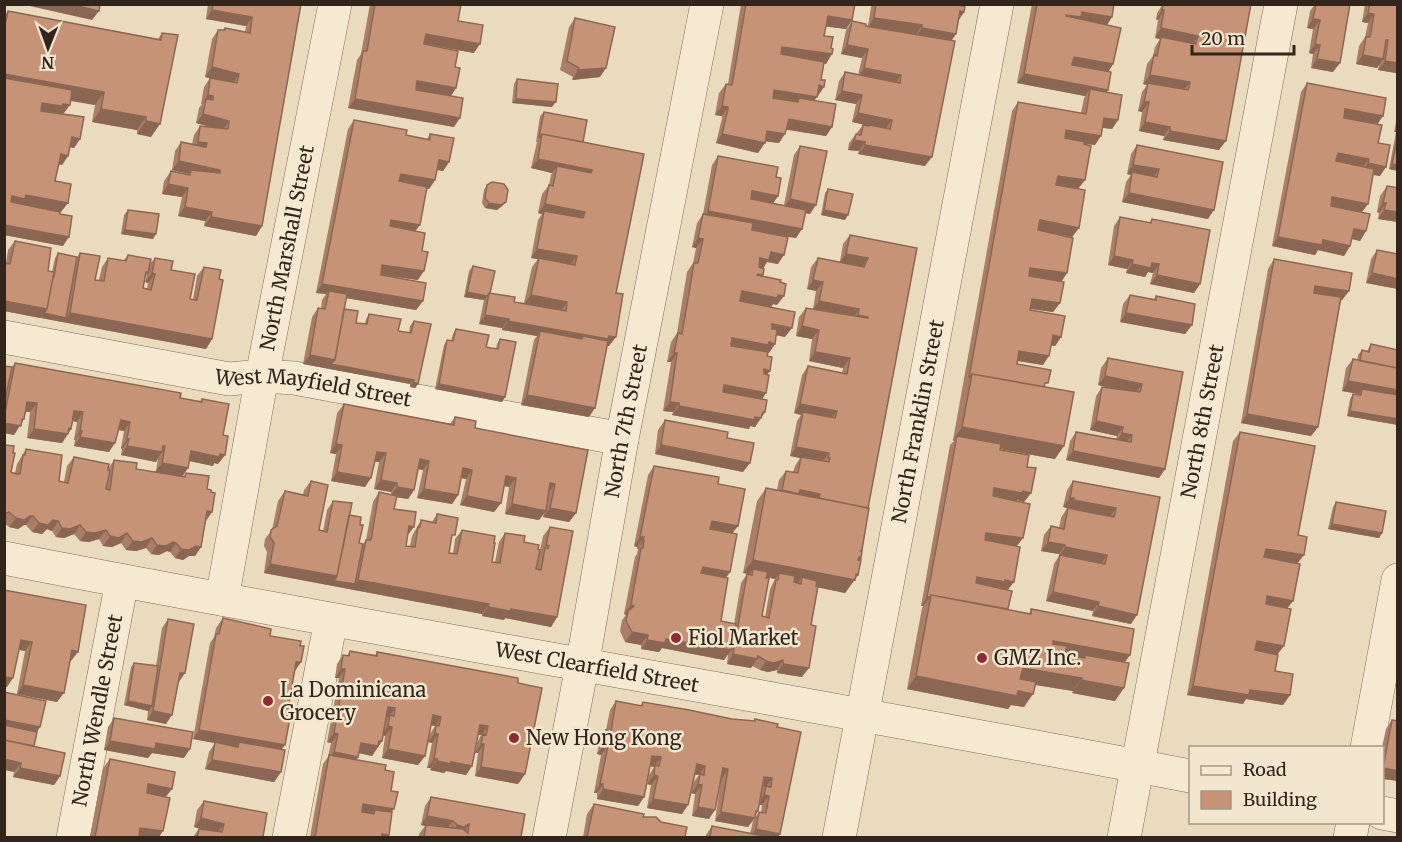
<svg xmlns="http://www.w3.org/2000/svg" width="1402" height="842" viewBox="0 0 1402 842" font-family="Merriweather,serif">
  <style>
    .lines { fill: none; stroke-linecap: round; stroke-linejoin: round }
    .street-casing { stroke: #826c59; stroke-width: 34 }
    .street { stroke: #f6e9d1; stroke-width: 33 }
    .wall { fill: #aa7e66; fill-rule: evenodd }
    .shaded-wall { fill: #8b6753 }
    .building { fill: #c69377; stroke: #8b6753; stroke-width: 1.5 }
    .poi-dot { fill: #8d2d33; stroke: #f2e6ce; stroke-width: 2 }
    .labels { text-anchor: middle; stroke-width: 5; stroke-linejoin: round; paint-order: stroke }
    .street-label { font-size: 20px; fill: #32251c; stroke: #f2e6ce }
    .poi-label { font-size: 20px; fill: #32251c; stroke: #f2e6ce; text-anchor: start }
  </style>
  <rect width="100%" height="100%" fill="#eadbbf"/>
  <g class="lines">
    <g class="street-casing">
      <g id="street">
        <path id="s1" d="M4,337l225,42 33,-3 32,2 328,61"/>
        <path id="s2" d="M4,558c395,77 792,142 1186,218"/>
        <path id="s3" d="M222,599l40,-223 73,-372"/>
        <path d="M1367,748l31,-168"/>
        <path d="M1382,813l16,3"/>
        <path id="s4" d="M73,838l49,-257"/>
        <path d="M289,838l42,-218"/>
        <path id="s5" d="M549,838l33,-172 40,-227 85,-435"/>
        <path id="s6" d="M839,838l158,-834"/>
        <path id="s7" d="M1124,838l157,-834"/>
        <path d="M1350,838l3,-16"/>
      </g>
    </g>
    <use href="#street" class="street"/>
  </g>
  <path class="wall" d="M208,4h93l-39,222 -6,10 -52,-10 1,-5 -27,-5 4,-19 -20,-3 2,-13 7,-10 17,4 1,-1 -17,-4 3,-19 6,-9 11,2 2,-9 6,-9 13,2 -17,-5 3,-15 3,-4h-1l3,-17 6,-9 5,1 -10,-2 7,-38 6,-9h6l1,-2 20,4 1,-6 -40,-7z
    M370,4h91l-3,17 16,32 -50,-9 31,23 1,21 -5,8 3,31 -106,-19 9,-48 4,-6z
    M741,4h114l-3,16 -6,9 -20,-3 -2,10 2,28 -2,-1 -3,17 3,7 -10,14 18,26 -6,9 -40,-7 -7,14 -14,-2 -7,12 -42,-10 6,-25v-2l-7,-1 4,-22 7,-9h2z
    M872,4h89l3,8 -6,9 -7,20 -26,125 -67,-12 1,-3 -11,-1 1,-7 14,-18 6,1 -17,-4 4,-18 -21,-4 4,-19 6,-9 13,3 4,-17 -21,-4 5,-24 6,-9 16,5 3,-19z
    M1032,4h82l-7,21 6,39 -5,8v18l-2,2 12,28 -6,9 -9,-1 -8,17 -11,-1 -6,45 1,39 -7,9 -20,-4 15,40 -6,9 -1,21 -7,9 -23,-3v1l31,27 -6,9 -4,-1 -8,20 -26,-4v3l29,23 9,72 -55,-10v1l27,17 4,26 -7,9 -7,-2 -1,1 7,37 -7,9 -8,43v20l21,4 2,-5 99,46 -5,7 -10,39 -43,-8 1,-2 -38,-6 -11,22 -13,-2 -3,4 -101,-20 15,-81 1,-2h-2l29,-161 4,-4 -1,-1 59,-329 6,-9 63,11 3,-15 1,-2 -68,-13z
    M1163,4h88l-32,146 -56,-10 1,-4 -25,-5 3,-19 -4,-1 4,-19 5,-7 -4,-1 4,-20 6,-8 2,-9 5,-8 -5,-1 3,-18 -2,-1 1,-6z
    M1315,4h35l-17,68 -22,-4 2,-14 -4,-1 4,-24 -6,-1 3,-17z
    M1365,4h33v67l-2,2 -18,-3 1,-6 -2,4 -21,-4 3,-18 6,-9 3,-14 -6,-1z
    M8,11l150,28 4,-6 -11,104 -14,-3v-4l-45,-8 3,-17 -25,-4v4l-7,9h-6l23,25 -6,9 -4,-1 -2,9 -6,9 -4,-1 -3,17 13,22 -8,9 3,34 -59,-11v-219z
    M575,18l25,59 -28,3 1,-3 -13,-7 9,-43z
    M517,79l35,28 -40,-4 2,-19z
    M1307,83l70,41 3,52 -7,-1 -5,29 -6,8 4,19 -6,10 -8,-2 -2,7 -6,10 -26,-6 -3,5 -43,-9 29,-154z
    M544,112l39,30 61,12 -28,139 -7,53h-2l-18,71 -68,-12 13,-65 3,-4 -35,-6v-2l-23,-4 5,-24 -20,-3 5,-26 4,-5 17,27 24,9 10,1 8,-36 6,-8 -7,-1 7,-38 4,-6 -4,-1 4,-19 7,-9 2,-10 1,-2 -21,-5 6,-26h-1l4,-26z
    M1398,112v59l-9,-2 7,-37h-2z
    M354,120l52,15 21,4 3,-5 19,28 -6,9 -6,-1 -2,10 -6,9h-2l-12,42 3,49 -37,-5 42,26 -7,9 -70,-12 -2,11 12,14 9,1 1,-5 3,-5 29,17 11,2 1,-7 4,-5 4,63 -3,4 -5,-1v-3l-107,-20 9,-47 6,-9h3l1,-8 4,-6 -10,-1 32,-164z
    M1137,145l71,74 -86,-17 4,-20 5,-7 -4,-1 4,-20z
    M800,146l10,68 -5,-1 -9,25 -8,-1 -10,27 -11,-2 -4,6 -1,8 15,29 -4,-1 -2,3 14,30 -9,-2 -1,9 -7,9 -1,3 -1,37 -4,6 3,13 -10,15 -5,-1 -1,3 -77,-14 1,-3 -10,-1 8,-49h-4l4,-20 6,-9 10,-61 6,-9 3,-15 -4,-1 5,-24 6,-9 9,-49 6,-9 58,21 2,19 -5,7 11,2 10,-50z
    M487,185l19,17 -4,4 -5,4 -12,-2 -3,-5 2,-13z
    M1387,186l11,2v34l-20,-3 1,-6 -2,-1 3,-16z
    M828,189l17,31 -24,-5 4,-22z
    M128,210l25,29 -32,-5 3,-19z
    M1120,217l29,6 3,-4 48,65 -6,9 -44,-9 3,-11 -5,-1 -3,5 -19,-4 1,-4 -19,-4 6,-39z
    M850,235l67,13 -49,260 -10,67 -13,18 -27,-6 -16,90 -25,-4v-3l-9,2 -8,-2 -8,-4 -1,2 -24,-4 1,-10 -4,6 -62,-12 -3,4 -18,-3v-4l-16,-3 -5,-11 2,-11 4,-5 -2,-1 11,-57 2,-3 1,-5h-1v-2l-3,-1 14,-71 6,-9 64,18 15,49 -7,45 -5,43 13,3 7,-41 6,-9h3l-7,-1 14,-72 9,-13 11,2 2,-10 7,-9 7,1 2,-6 5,-8 -10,-2 7,-35 4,-6 -7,-2 8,-38 6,-9 34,7 1,-5 -34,-7 3,-22 -16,-3 3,-19 7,-9 7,1 3,-18 -9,-2 4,-22 7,-9 22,4 3,-18zM766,577l9,2 -5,10 -5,28 -3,-1z
    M15,241l33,30 4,1 3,-14 3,-5 19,4 3,-4 15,27h4l3,-13 6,-9 15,3 5,-6 21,10 6,-7 16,12 19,29h3l4,-23 7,-9 15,12 -7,60 -6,10 -202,-38v-48h2l2,-13zM147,275l-2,7 3,1 -1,6 -4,-1 2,-11z
    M1377,250l21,4v35l-32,-6 5,-24z
    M1274,259l75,32 -7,9h-1l-23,127 -7,9 -70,-13 27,-154z
    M1130,295l24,4 2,-3 36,29 -7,9 -65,-12 3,-18z
    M456,329l30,18 10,2 1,-5 3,-5 5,58 -3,5 -67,-13 9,-44 3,-5 4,1 2,-7z
    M1371,344l27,6v75l-51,-9 3,-17 3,-5 6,1v-1l-17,-3 4,-23 7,-9 4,1 1,-5 4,-5 5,1z
    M1108,358l75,14 -18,97 -6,9 -93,-18 4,-19 6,-9 40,7 1,-3 -27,-6 6,-34 6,-9 13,2 -17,-4 3,-17z
    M15,363l165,35 20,3 2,-2 21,36 2,20 -7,9 -4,-1 -1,3 -24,-5 -1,7 -6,9h1l3,-4 21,16 -1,32 -5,26 -6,9h-6l-6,4 -8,-2 -5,-6 -3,-1 -8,4 -8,-1 -5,-6 -10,3 -10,-1 -5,-7 -9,4 -9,-1 -4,-7 -10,3 -9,-1 -6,-7 -10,4 -8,-1 -4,-6 -5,-2 -5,5 -10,-2 -6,-7h-2l-6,4 -9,-2 -5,-4v-78l7,27 4,1 2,-9 9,-15 33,32 5,1 3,-16 7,-9 34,12 6,-9 22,9 20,3 2,-14 -2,4 -35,-7 1,-6 -1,-1 3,-17 -6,-1 -9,22 -35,-6 1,-6h-1l3,-18 -4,-1 -2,8 -9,14 -35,-5 3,-26h-4l-2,7 -10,16 -10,-2v-67l8,1z
    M344,404l106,20 5,-7 20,11 113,22 -12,63 -7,9 -26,-5 1,-5 -5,8 -34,-6 4,-27 -5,-1 -3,17 -7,9 -34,-7 6,-26 -5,-1 -3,17 -6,9 -35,-6 6,-28 -5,-1 -4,21 -6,9 -12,-2 -2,12 13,27 -1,10h4l2,-10 9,-16 11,2 5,-8 14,27 -2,12 4,1 2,-15 7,-9 30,32h3l4,-20 6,-9 19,9 12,27 7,-33 7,-9 7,90 -6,10 -46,-9 -1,2 -22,-4v-2l-218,-41 3,-21 -3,-6 1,-7 7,-9 6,-29 7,-10 18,4 1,-5 7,-9 8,49 4,1 4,-21 6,-9 27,24 -1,18 4,1 3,-4 7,-38 6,-10 12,3v-3l-17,-3 5,-27 -4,-1 -10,26 -34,-6 5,-27 -6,-1 7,-40z
    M665,420l62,18 16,34 -88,-18 3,-24z
    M1240,432l58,103v29l-21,91 -2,16 15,24 -7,10 -37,-6 -3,5 -56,-9 46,-254z
    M1073,481l87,16 -29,127 -39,-8 1,-5 -47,-10 8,-37 5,-8v-2l-18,-3 3,-16 7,-9 8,2 2,-10 6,-10 -4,-1 4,-17z
    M1336,502l46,31 -3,5 -51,-9 5,-22z
    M4,590l67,71 -1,-1 -13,42 -40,-8 8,-43 -6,-1 -12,37h-3z
    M223,618l47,18 25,35 -14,79v22l-7,10 -69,-13 4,-17 6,-9 -22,-4 17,-96 4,-6 2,-9z
    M168,619l11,63h-1l-12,42 -19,-4 1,-9 -24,-6 7,-38 3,-4 22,3 6,-38z
    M350,651l25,4 2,-3 141,31 7,91 -7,10 -43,-8 3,-23h-3l2,-10 4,-8h-3l-6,31 -6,9 -20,-4 -2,2 -14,-3 1,-2h-4l5,-25 -4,-1 2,-8 5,-8 -4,-1 -6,31 -7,9 -36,-7 3,-22 -2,-1 -1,6 -10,15 -13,-3 -2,7 28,10 6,21 1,21 -5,25h-77l13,-73 5,-7 3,-14 -4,-1 12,-64h-4l2,-14 6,-9 4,1z
    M616,701l24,5 3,-4 89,17 22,2 1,-2 22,8 1,110h-73l1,-2 6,-9 38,8 3,-13 6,-9h2l1,-7h-3l-1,6 -10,16 -33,-6 6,-42 -12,40 -17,-3 3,-22 -4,-1 2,-10 6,-8 -4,-1 -13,40 -35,-6 4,-23 -4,-1 2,-9 5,-8 -4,-1 -6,31 -6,9 -41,-7v-6h-3l7,-38 -4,-1 3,-15 6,-9 4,-20z
    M114,718l70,40 -32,-5 -4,5 -44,-8 4,-23z
    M1392,720l6,61 -15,-2 -1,-32 4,-18z
    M37,732l-3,14 26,30 -6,9 -41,-8 1,-5z
    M110,759l49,78h-69l13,-69z
    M431,797l90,40h-102v-3l6,-8 -4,-1 4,-19z
    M204,801l59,36h-70l6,-8 8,1 -13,-3 3,-17z
    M594,804l67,18 24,15h-102l4,-23z"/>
  <path class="shaded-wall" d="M21,4h48l30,7 -7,9z
    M212,10l40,7 -6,9 -40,-7z
    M1162,10h2l-6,10 -2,-1z
    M960,11l4,1 -6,9z
    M1082,12l30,5 -6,10 -46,-3 6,-9z
    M1368,13l6,1 -6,9 -6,-1z
    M828,16l24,4 -6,9 -25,-3z
    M874,18l48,7 -6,10 -48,-8z
    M1313,19l7,1 -7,9 -6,-1z
    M922,28l34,6 -6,9 -35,-6z
    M1161,28l37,8 -6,9 -37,-7z
    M426,34l54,10 -6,9 -54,-10z
    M1315,44l5,1 -7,9 -4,-1z
    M847,45l21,4 -6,9 -21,-4z
    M782,47l50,7 -6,10 -50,-8z
    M1363,55l20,4 -6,9 -21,-4z
    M1074,57l39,7 -6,10 -40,-8z
    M1317,59l23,4 -7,9 -22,-4z
    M1385,61l13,2v8l-2,2 -18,-3z
    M212,67l27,7 -6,9 -28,-6z
    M606,68l-6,9 -28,3 6,-10z
    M864,68l37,7 -6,9 -37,-7z
    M4,74l100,18 -9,13 -91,-17z
    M1024,74l84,16 -7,10 -11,-11 -5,7 -68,-13z
    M1150,75l40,7 -7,9 -35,-8 -1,2 -4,-1z
    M417,81l39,7 -6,9 -39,-7z
    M819,85l5,2 -6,9z
    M774,90l43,7 -7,9 -12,-4 1,-4 -4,6 -27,-5z
    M842,91l20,4 -6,9 -21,-4z
    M208,95l5,1 -6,9 -1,-6 -5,5z
    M355,99l105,19 -6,9 -106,-19z
    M516,99l40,3 -4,5 -40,-4z
    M1144,102h5l-7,10 -4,-1z
    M42,103l21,1 7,1 -7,9 -6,-1 -1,2 -20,-3z
    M722,106l6,1 -6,9 -7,-1z
    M101,109l45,8 -9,13 -45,-8z
    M1345,109l38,7 -6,9 -38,-7z
    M858,113l34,7 -7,9 -33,-7z
    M203,114l26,7 -6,9 -27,-7z
    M1104,118l14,2 -6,9 -14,-2z
    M789,119l43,8 -6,9 -44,-7z
    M146,121l14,3 -9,13 -14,-3z
    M1145,122l25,5 -6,9 -25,-5z
    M1398,126v4l-2,2h-2z
    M1066,130l35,6 -6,9 -35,-5z
    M767,131l18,3 -6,9 -18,-2z
    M1170,131l56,10 -7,9 -56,-10z
    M722,134l43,9 -7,10 -42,-10z
    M72,137l8,2 -6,9 -9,-2z
    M854,140l11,2 -6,9 -11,-1z
    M198,142l9,1 -7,9 -9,-1z
    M865,145l67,12 -7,9 -67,-12z
    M1338,153l31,6 -7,9 -31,-6z
    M61,154l7,2 -6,9 -8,-2z
    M538,159l54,11 -6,9 -29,-13 -5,7 -21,-5z
    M439,160l10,2 -6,9 -10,-2z
    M179,161l41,9 -6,9 -23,-9 -2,4 -17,-4z
    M1368,163l18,4 -6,9 -19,-4z
    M1392,164l6,1v6l-9,-2z
    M1133,165l26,4 -7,10 -20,-7 -1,3 -4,-1z
    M401,174l34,6 -6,9 -35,-6z
    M1058,176l27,4 -7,9 -27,-4z
    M168,184l20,4 -6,9 -20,-3z
    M752,191l26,5 -6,9 -26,-5z
    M1129,193l85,17 -6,9 -86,-17z
    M26,195l42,8 -7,9 -40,-7 -16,1 7,-10z
    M1332,197l36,7 -7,9 -35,-7z
    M790,199l26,6 -6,9 -27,-6z
    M506,202l-4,4 -5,4 -12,-2 4,-5z
    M1383,203h3l-7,10 -2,-1z
    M545,204l40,8 -7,9 -34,-10 -2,3 -4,-1z
    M185,207l27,5 -7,9 -27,-5z
    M824,210l24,5 -3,5 -24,-5z
    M1384,210l14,2v10l-20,-3z
    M708,211l94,18 -6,9 -94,-17z
    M211,217l51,9 -6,10 -52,-10z
    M391,220l29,5 -7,9 -28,-5z
    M1040,220l39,8 -7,9 -39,-8z
    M4,225l65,12 -6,9 -59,-11z
    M1354,229l12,2 -6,10 -12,-3z
    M125,230l31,4 -3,5 -32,-5z
    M1278,237l45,3 27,6 -6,10 -26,-6 -3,5 -43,-9z
    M698,238l5,1 -7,9 -4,-1z
    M537,249l40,7 -7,9 -39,-7z
    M771,252l13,3 -6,9 -11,-2 -4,7 -9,-2 6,-9z
    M846,254l22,4 -6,10 -23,-5z
    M1114,256l19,4 -6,9 -19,-4z
    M1152,263l7,1 -6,9 -5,-1 -3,5 -19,-4 6,-9z
    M382,265l42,6 -6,9 -42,-6z
    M1030,268l37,5 -6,9 -37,-5z
    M152,273l3,1 -7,9 -3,-1z
    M1372,273l26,6v10l-32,-6z
    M1157,275l43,9 -6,9 -44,-9z
    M813,280l10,2 -7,9 -9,-2z
    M322,284l101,17 -7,9 -88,-15 1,-4 -3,3 -10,-1z
    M1315,286l34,5 -7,9 -34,-5z
    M742,291l36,4 6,1 -7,9 -4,-1 -2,3 -35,-6z
    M467,292l20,4 -3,4 -20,-3z
    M531,295l36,7 -6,9 -37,-7z
    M1032,299l28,4 -7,9 -28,-4z
    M4,301l43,8 -7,9 -36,-7z
    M819,301l40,8 -6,9 -41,-8z
    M44,313l22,5 4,-5 142,26 -6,10 -165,-31z
    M1126,313l66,12 -7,9 -65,-12z
    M485,315l24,4 -7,9 -23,-4z
    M508,321l101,15 7,1 -7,9 -5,-1 -21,-9 -5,8 -38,-13 -3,5 -35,-6z
    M772,324l20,4 -7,9 -19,-4z
    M802,326l17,4 -7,9 -16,-3z
    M1053,335l8,2 -6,9 -8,-1z
    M732,338l37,4 6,2 -6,9 -43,-6z
    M1019,351l30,5 -6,9 -30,-5z
    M815,352l35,6 -7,10 -34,-7z
    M674,353h3l-6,9h-4z
    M310,355l25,5 79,20 -4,4 -107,-20z
    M764,369l6,2 -7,9z
    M1105,376l37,8 -7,10 -37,-9z
    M1348,381l50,9v11l-36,-12 -3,5 -17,-3z
    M413,382l5,2 -3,4 -5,-1z
    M439,384l66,13 -3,5 -67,-13z
    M724,385l42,8 -6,9 -42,-8z
    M527,395l68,13 -6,9 -68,-12z
    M27,402l10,1 -7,9 -9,-1z
    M670,402l9,1 -6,9 -10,-1z
    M800,404l37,7 -7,9 -27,-8 -2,3 -7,-2z
    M679,406l76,11 8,-5h2l-10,15 -5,-1 -1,3 -77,-14z
    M74,411l9,1 -6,10 -10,-2z
    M1350,411l48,8v6l-51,-9z
    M1247,414l71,13 -7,9 -70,-13z
    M22,419h2l-10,16 -10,-2v-10z
    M121,420l9,2 -6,9 -10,-2z
    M1096,421l27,6 -6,9 -27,-6z
    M962,427l102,19 -9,13 -99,-18 1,-5 -3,5 -1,-1z
    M69,428l2,1 -9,14 -35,-5 7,-9z
    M80,431h2l-7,9h-1z
    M1122,433l10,2 -7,9 -9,-2z
    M80,437l35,6 -6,9 -35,-6z
    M127,439h2l-7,10 -1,-1z
    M336,444l6,1 -6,9 -6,-1z
    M661,445l89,18 -7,9 -88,-18z
    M127,446h38l-9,16 -35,-7z
    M796,447l33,6 -7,9 -32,-6z
    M191,451l29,3 5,1 -7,9 -4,-1 -1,3 -28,-6z
    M1073,451l92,18 -6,9 -93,-18z
    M377,452l9,1 -7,9 -9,-1z
    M420,459l9,2 -6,9 -10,-2z
    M162,463l26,5 -6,9 -27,-5z
    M463,468l9,2 -6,9 -9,-2z
    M337,472l34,6 -6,9 -34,-6z
    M506,476l10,2 -7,9 -9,-2z
    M381,480l16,3 -6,9 -17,-3z
    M550,483l5,1 -7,9z
    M397,487l17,3 -6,9 -18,-3z
    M994,488l29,3 8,2 -7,9 -7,-2 -1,2 -28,-5z
    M424,489l34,6 -6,9 -35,-6z
    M800,490l20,4 -6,9h-21z
    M467,496l34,7 -7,9 -34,-7z
    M1070,498h4l-7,10 -4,-1z
    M1073,500l43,8 -6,9 -43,-8z
    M512,504l34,7 -7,9 -34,-6z
    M550,508l26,5 -7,9 -26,-5z
    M207,511l5,1 -6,9z
    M30,516h3l-7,9h-2l-6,4 -9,-2 7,-9z
    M53,520l5,1 -6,10 -5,-2 -5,5 -10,-2 7,-9z
    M712,521l26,5 -7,9 -26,-5z
    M1332,524l50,9 -3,5 -51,-9z
    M80,525l-6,9 -10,4 -8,-1 6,-9z
    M409,526l5,1 -7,9z
    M106,530l-7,9 -10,3 -9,-1 6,-9z
    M127,533l-6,10 -9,4 -9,-1 7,-10z
    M986,533l37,5 -7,9 -36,-5z
    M640,537h4l-7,10 -3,-1z
    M152,538l-6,10 -10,3 -10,-1 7,-9z
    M643,540h1l-6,9h-1z
    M173,542l3,1 -6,9 -3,-1 -8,4 -8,-1 6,-9z
    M1048,542l17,3 -6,9 -18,-3z
    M196,546l5,1 -6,9h-6l-6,4 -8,-2 6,-9z
    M1065,547l42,8 -6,9 -42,-8z
    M1266,549l38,6 -7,9 -38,-6z
    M753,560l103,14 2,1 -13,18 -44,-9 1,-7 -4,6 -20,-3 1,-7 -4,6 -23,-5 1,-5 -3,5 -7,-1z
    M270,564l67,12 18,8 3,-4 131,24 -7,10 -218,-41z
    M703,567l27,5 -6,9 -28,-5z
    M977,577l28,3 9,2 -7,9 -36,-5z
    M1053,592l46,10 -6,9 -47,-10z
    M1267,596l26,5 -7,9 -25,-5z
    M927,597h3l-7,9h-2z
    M631,605l3,1 -8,9 -2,-1z
    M1098,606l39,9 -6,9 -39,-8z
    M488,607l23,2 46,8 -6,10 -46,-9 -1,2 -22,-4z
    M632,632l16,3 -7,10 -16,-3z
    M666,639l65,11 -7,10 -62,-12 -3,4 -18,-3 6,-9z
    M21,640l11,2 -7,9 -10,-2z
    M1053,641l77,14 -10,13 -35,-10v-3l-4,6 -37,-7z
    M1257,641l27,5 -7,9 -27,-5z
    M72,650l6,2 -7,9 -6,-1z
    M733,654l24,5 -6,9 -24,-4z
    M783,660l-6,10 -9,2 -8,-2 6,-9z
    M296,662h5l-6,9h-6z
    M783,664l26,4 -7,9 -25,-4z
    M1023,668l59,10 -9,13 -60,-10z
    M341,669h4l-6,9h-4z
    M180,673h5l-6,9h-6z
    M916,676l102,15 15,3 -9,13 -13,-2 -3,4 -101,-20z
    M4,677l9,1 -6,9h-3z
    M1081,680l43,8 -9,13 -43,-8z
    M23,685l41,8 -7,9 -40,-8z
    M1193,686l57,4 40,5 -7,10 -37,-6 -3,5 -56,-9z
    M128,701l24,5 -3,5 -25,-6z
    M388,707l7,1 -6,9 -8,-1z
    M153,711l19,4 -6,9 -19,-4z
    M433,715l8,2 -6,9 -9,-2z
    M4,720l36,7 -6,10 -30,-7z
    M480,725l8,1 -7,9 -8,-1z
    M388,726l4,1 -7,9 -3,-1z
    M199,730l86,15 -7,9 -39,-12 -3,5 -43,-8z
    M334,733l4,1 -7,9 -4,-1z
    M435,733l3,1 -6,9 -4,-1z
    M110,741l46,2 34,6 -6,9 -32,-5 -4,5 -44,-8z
    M379,741h3l-10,15 -18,-4 7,-9z
    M481,744h3l-6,9h-3z
    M604,745l4,1 -7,9 -4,-1z
    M388,749l37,7 -7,9 -36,-7z
    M334,752l24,5 -6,9 -23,-6z
    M652,756l9,1 -7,10 -9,-2z
    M4,759l17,4 -7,9 -10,-2z
    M434,759h3l-6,9h-4z
    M212,760l69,12 -7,10 -69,-13z
    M437,761l14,1 21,4 -6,9 -20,-4 -2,2 -14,-3z
    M697,764l8,2 -6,9 -9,-1z
    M481,767l44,7 -7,10 -43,-8z
    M20,768l40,8 -6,9 -41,-8z
    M723,768l5,1 -6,10z
    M1383,768l15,3v10l-15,-2z
    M654,775l4,1 -7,9 -4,-1z
    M764,777l8,1 -6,9 -8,-1z
    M148,784l24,5 -7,9 -23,-5z
    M600,784h3l-6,9h-3z
    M698,784l4,1 -7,9 -4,-1z
    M603,789l41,8 -6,9 -41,-7z
    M764,795l5,1 -7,9 -4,-1z
    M653,799l35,6 -6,9 -35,-6z
    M363,804l31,5 -7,9 -13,-4 1,-4 -4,5 -14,-2z
    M698,807l17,3 -6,9 -17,-3z
    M756,811h2l-5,7h2l-7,9 -33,-6 6,-9z
    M427,816l26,5 -7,9 -25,-5z
    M201,818l23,6 -7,9 -23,-6z
    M469,824l-6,10 -12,1 6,-10z
    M140,828l23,3 -4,6h-26z
    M756,829l24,5 -2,3h-28z
    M382,834l7,1 -2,2h-7z"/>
  <path class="building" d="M69,4h31l-1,7z
    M213,4h88l-39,222 -51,-9 1,-5 -27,-5 3,-19 -20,-4 3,-13 19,4 1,-5 29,3v-3l-41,-9 2,-19 25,5 1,-4 -9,-1 2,-16 28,3 1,-8 -26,-7 3,-15 7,1v-4l-5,-1 2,-17 27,5 2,-9 -27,-7 6,-37h7v-2l25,5 2,-16 -40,-7z
    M375,4h86l-3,17 25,4 -3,19 -54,-10 -2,10 34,7 -3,16 5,1 -4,20 -39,-7 -1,9 47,8 -3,20 -105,-19 8,-48h4z
    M746,4h109l-3,16 -24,-4 -4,20 9,1 -2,11 2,1 -1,5 -50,-7 -1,7 43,8 -3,18h4l-1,7 -5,-2 -2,12 -43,-7 -1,8 25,4 1,-4 37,6 -4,23 -43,-8 -4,15 -18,-3 -2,12 -43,-9 6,-25v-2l-6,-1 4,-22 6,1z
    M876,4h85v2h4l-1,6 -4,-1 -4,23 -34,-6v-3l-48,-7z
    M1037,4h77l-2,13 -30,-5 -1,5 -15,-2v1l55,12 -8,36 -39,-7 -2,8 39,7 -3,18 -84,-16z
    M1163,4h88l-25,137 -56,-10v-4l-25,-5 4,-20h-5l4,-19 40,7 1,-3 1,-5 -40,-7 4,-20 3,1 4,-19 35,7 1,-5 1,-3 -37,-8 3,-18h-2z
    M1316,4h34l-10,59 -23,-4 3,-14 -5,-1 5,-24 -7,-1z
    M1370,4h28v59l-13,-2 3,-21h-2l-3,19 -20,-4 3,-18h4l4,-23 -6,-1z
    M8,11l153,29 1,-7 16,2 -18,89 -14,-3v-4l-45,-8 3,-17 -100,-18v-44z
    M575,18l40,9 -9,41 -28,2 1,-2 -12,-7z
    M852,21l14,3v2l89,15 -23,116 -67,-12v-3l-11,-2 2,-6 5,1 2,-10 6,1 1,-1 20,4 2,-9 -34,-7 4,-18 -20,-4 3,-19 55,11 1,-8 -37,-7 4,-19 -21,-4z
    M4,78l68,12 -2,15 -7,-1 -1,2 -20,-3 -1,8 43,6 -4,22 -8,-2 -4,19 -7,-2 -6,27 16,3 -3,19 -42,-8 -1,4 -13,-3 -1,6 49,10v2l12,2 -3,21 -65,-12z
    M517,79l41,5 -2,18 -40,-3z
    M1307,83l79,15 -3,18 -38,-7 -1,9 38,7 -4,18 12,2 -4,22 -18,-4 1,-4 -31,-6 -2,8 38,8 -6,35 -36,-7 -1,9 39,8 -4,17 -12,-2 -4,17 -27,-6 -1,5 -44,-8z
    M1090,89l32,6 -4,25 -14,-2 -3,18 -35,-6 -1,8 20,4 -1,2 7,2 -6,34 -27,-4 -1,5 -1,4 29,5 -6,38 -39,-8 -2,10 35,8 -6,35 -37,-5 -1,8 35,6 -4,21 -28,-4 -2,11 35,6 -4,21 -8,-2v1l-4,20 -30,-5 -2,13 34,6 -3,13h-3l-1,4 -72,-13 -3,4 49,-276 68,12z
    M544,112l43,8 -4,22 -41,-8 -2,3h-1z
    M354,120l53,10 -1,5 24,5v-6l24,4 -5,24 -10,-2 -4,20 -34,-6 -2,7 28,6 -7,38 -29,-5 -1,6 35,7 -3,18 6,1 -4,19 -42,-6 -1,10 45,8 -3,18 -101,-17z
    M542,134l102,20 -28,139 7,1 -7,43 -7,-1 -1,3 -100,-18 1,-2 -24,-4 4,-22 26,4 -1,5 52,9 1,-9 -36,-7 8,-37 36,7 2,-9 -40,-7 7,-38 39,7 2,-6 -40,-8 4,-19 4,1 4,-20 34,7 1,-3 -54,-11z
    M1398,136v29l-6,-1z
    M1137,145l86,17 -9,48 -85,-17 3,-21 25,5 2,-8 -26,-4z
    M800,146l27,5 -11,54 -26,-6z
    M718,156l60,11 -2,10 5,1 -3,18 -26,-5 -1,8 55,11 -4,19 -94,-18z
    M492,182l12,2 4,6 -2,12 -5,3 -12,-2 -4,-5 2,-13z
    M1387,186l11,2v24l-14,-2 2,-7h-3z
    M828,189l25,5 -5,21 -24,-5z
    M128,210l31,4 -3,20 -31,-4z
    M703,214l50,9 -1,7 36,7 -4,18 -13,-3 -2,8 -9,-2 -1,9 5,2 -1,6 -5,-1 -1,1 24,5 -1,2 6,2 -2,12 -6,-1 -1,3 -35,-7 -2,10 55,11 -3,16 -20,-4v5h5l-2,15 -6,-2 -1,3 -36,-7 -1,8 37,6 -1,4 5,1 -2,14 -6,-2v5l5,1 -3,18 -42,-8 -1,7 44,8 -2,12h-2l-2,6 -6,-1v3l-76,-14v-3l-9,-1 7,-49h-3l4,-20 4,1 12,-71h4l5,-24 -5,-1z
    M1120,217l31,6 1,-4 58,11 -10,54 -43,-9 2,-11 -7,-1 -1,5 -19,-4 1,-4 -19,-4z
    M850,235l67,13 -49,260 -49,-10 1,-4 -20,-4 -1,4 -17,-4 4,-19 12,2 3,-16 28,5 1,-4h-2l1,-5 -33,-6 7,-35 32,6 2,-7 -37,-7 8,-38 39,8 3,-16 -35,-6 4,-22 -17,-4 4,-18 62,10v-1l-10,-2 1,-6 -40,-8 4,-19 -10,-2 5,-22 46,9 4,-9 -22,-4z
    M15,241l36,7 -3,23 6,1 -7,37 -43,-8v-38l6,1z
    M1377,250l21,4v25l-26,-6z
    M58,253l19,4 -11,61 -22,-5 3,-4 6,-32h1z
    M80,253l20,3 -5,24 9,1 4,-23 18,3 2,-6 23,4 -3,14 -2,-1 -3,16 8,2 4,-16 -3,-1 3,-15 18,3 -2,9 24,4 -5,25 5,1h2l7,-33 17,3 -2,9 4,1 -11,59 -142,-26z
    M1274,259l78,14 -3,18 -34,-5 -1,7 27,4 -23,130 -71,-13z
    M473,266l22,5 -5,22 -3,3 -20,-4z
    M329,291l18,3 -12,66 -25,-5 8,-47 7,1z
    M1130,295l26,5v-4l39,8 -3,21 -66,-12z
    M344,309l14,2 -2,12 11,1 2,-10 32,5 -3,12 13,2 3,-12 17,3 -13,60 -5,-2 1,-2 -83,-16 4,-4z
    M456,329l33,6 -3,12 5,1 7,1 2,-10 16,3 -11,55 -66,-13 8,-44 6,1z
    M540,331l42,8 1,-3 25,5 -13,67 -68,-13z
    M1371,344l27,6v18l-38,-7 2,-11 7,2z
    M1108,358l75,14 -18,97 -92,-18 3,-19 55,10 1,-7 -10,-2 1,-6 -27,-6 6,-34 38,5 2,-8 -37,-8z
    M1353,359l45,9v22l-50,-9z
    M15,363l166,30 -1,5 22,4v-3l27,5 -6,31 5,1 -3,19 -5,-1 -1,3 -28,-6 -3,17 -26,-5 3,-17h-2l-1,6 -35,-6 2,-7h-2l3,-17 -9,-2 -6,23 -35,-6 2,-6h-2l3,-19 -9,-1 -3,18 -2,-1 -1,6 -34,-5 3,-26 -10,-1 -3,17h-2l-1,7 -17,-3v-6z
    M4,366l8,1 -8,38z
    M972,374l102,18 -10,54 -102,-19z
    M1362,389l36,6v24l-48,-8 3,-17 8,1z
    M344,404l110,21 1,-8 21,4 -1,7 113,22 -12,63 -26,-5 5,-24 -5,-1 -4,28 -34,-7 4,-26 -10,-2 -5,27 -34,-7 5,-26 -9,-2 -5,27 -34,-6 5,-28 -9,-2 -6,31 -17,-3v-4l-16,-3 5,-27 -9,-1 -6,26 -34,-6 5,-27 -6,-1z
    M665,420l63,12 -1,6 27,5 -4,20 -89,-18z
    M1240,432l75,14 -17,89 9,2 -3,18 -38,-6 -2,8 36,7 -7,37 -26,-5 -1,8 25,5 -7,37 -27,-5 -2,9 23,5 -3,16 18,3 -3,21 -40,-5 -1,5 -56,-9z
    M957,436l44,8 -1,6 29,5 -2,12 9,1 -5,25 -8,-2 -1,2 -28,-5 -1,8 37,8 -7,34 -37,-5 -1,7 35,7 -6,35 -9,-2v2l-28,-5 -1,6 36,8 -4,18 -77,-14 -1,2h-3z
    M4,445l10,1 -1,7h2l-4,19 5,2h4l3,-19h2l1,-6 36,6 -3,26 4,1 5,1 6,-26 35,7 -1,6 2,1 -4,18 4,1 4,-30 23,3 -1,6 49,8 1,-4 23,3 -2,13 4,1v2l4,1 -3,19 -5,-1 -6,36 -5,-1 -7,4 -8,-1 -5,-6 -3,-1 -7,4 -9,-1 -5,-7 -10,4 -9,-1 -6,-8 -8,5 -9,-2 -4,-6 -11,3 -9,-1 -6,-7 -10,4 -8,-1 -4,-7 -5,-1 -5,5 -9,-2 -6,-7h-3l-6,4 -8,-2 -7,-6 -5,2z
    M654,466l65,11 -1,7 27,5 -7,37 -26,-5 -2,8 27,5 -7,38 -27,-5 -2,6 27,5 -7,43 15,3 -5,26 -65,-11 -1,4 -18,-3 1,-5 -16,-3 -6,-11 2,-10 6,-5 -3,-1 10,-57h2l1,-8h-1l1,-3h-4z
    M311,481l17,4 -9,45 8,2 6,-31 19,2 -15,73 -67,-12 4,-21 -4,-6 1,-7 6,-4 8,-35 23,5z
    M1073,481l87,16 -23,118 -39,-9 1,-4 -46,-10 7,-37 45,9 2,-9 -42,-8v-2l-17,-3 3,-16 13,3 4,-21 46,9 2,-9 -43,-8 1,-2h-4z
    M766,488l103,20 -7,42 -2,1h2l-1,7 -2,-1 -1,3h3l-3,15 -2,-1 -1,6 -102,-20z
    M379,492l18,4 -3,13 22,3 -2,15 -5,-1 -3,20 9,1 3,-20h2l1,-7 15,3 1,-9 21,4 -3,17h-3l-3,18 8,1 5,-24 33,6 -1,7h1l-3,19 8,1 5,-30 20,3 -1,6 15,3 -1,4 2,1 -4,19 5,1 4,-22h3l1,-2 -3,-1 4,-18 23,4 -16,86 -46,-8 -1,2 -22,-4 1,-3 -131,-24 8,-40h5z
    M1336,502l50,9 -4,22 -50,-9z
    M349,515l12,2 -1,8h3l-4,18 4,1 -8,40 -21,-3 3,-5z
    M753,569l15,3 -2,6h3l-7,38 7,2 7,-38h2l1,-7 16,3 -1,6 7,2 1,-7 15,4 -1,5h2l-7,39 5,1 -7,42 -26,-4v-4l-9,3 -8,-2 -8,-5 -1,3 -24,-5 14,-80 5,1z
    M4,590l82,15 -8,47 -6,-2 -8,43 -41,-8 9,-43 -11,-2 -8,38 -9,-1z
    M931,595l100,19v-5l103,20 -4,26 -77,-14v3l14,2 -2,9 20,3v-3l44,8 -5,25 -43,-8 1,-2 -59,-10 -3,11 16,3 -3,12 -15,-3 -1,5 -101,-20z
    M223,618l48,11 -1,7 31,5 -1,5h4l-3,16h-5l-10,59 3,2 -4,22 -86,-15 17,-96h3z
    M168,619l26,5 -9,49h-5l-8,42 -19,-4z
    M350,651l27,5v-4l141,26v5l24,5 -17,86 -44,-7 3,-23h-3l2,-10 3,1 2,-9 -8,-1 -8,41 -21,-4v2l-14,-3v-2h-3l4,-25 -3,-1 1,-8 3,1 2,-9 -8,-2 -8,41 -37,-7 4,-22 -4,-1 2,-11 4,1 1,-8 -7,-1 -6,34h-3l-1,5 -17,-3 -3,14 -24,-5 4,-18 -4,-1 11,-64h-4l2,-14 6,1z
    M134,663l24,3 -6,40 -24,-5z
    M4,692l42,9 -6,26 -36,-7z
    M616,701l26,5 1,-4 46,8 43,9 23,2v-2l23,5 -1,3 24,5 -21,102 -24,-5 3,-17 7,1 3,-17 -5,-1 2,-9 5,1 1,-9 -8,-1 -6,34h-2l-1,7 -34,-6 7,-43 -5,-1 -8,42 -17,-3 4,-22 -4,-1 2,-10 4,1 1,-9 -8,-2 -9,41 -35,-6 5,-23 -4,-1 1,-10 4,1 2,-9 -9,-1 -8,41 -41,-8v-5h-3l8,-38 -4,-1 2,-15 5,1z
    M114,718l79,14 -3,17 -34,-6 -1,6 -45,-8z
    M1392,720l6,1v50l-15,-3z
    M4,725l33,7 -3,14 -30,-6z
    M4,740l61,13 -5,23 -40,-8 1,-5 -17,-4z
    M215,742l23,5 1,-5 46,8 -4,22 -69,-12z
    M329,755l57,10 -1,5 9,2 -3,19 7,1 -4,17 -31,-5 -1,8 12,2 1,-4 17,2 -3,23 -7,-1v3h-67z
    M110,759l65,13 -3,17 -24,-5 -1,9 23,5 -7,33 -23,-3 -1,9h-44z
    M431,797l94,17 -4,23h-97l2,-12 37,4 5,4 1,-9 -5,3 -7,-2 -4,-4 -26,-5z
    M204,801l63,12 -4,24h-66l2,-8 23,3 2,-8 -23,-6z
    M594,804l50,10 -1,3h13l5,5 26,5 -2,10h-98z
    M712,826l57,11h-59z"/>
  <g class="poi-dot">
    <circle cx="676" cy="638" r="6"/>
    <circle cx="982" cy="658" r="6"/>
    <circle cx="268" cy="701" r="6"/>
    <circle cx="514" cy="738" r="6"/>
  </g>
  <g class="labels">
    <g class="street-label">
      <text dy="7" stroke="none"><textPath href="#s3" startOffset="357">North Marshall Street</textPath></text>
      <text dy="7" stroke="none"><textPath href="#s1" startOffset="314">West Mayfield Street</textPath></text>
      <text dy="7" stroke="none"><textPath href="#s5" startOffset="424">North 7th Street</textPath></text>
      <text dy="7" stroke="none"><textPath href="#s6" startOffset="424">North Franklin Street</textPath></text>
      <text dy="7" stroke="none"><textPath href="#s7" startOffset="424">North 8th Street</textPath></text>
      <text dy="7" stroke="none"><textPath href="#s2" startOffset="603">West Clearfield Street</textPath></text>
      <text dy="7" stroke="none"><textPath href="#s4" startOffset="130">North Wendle Street</textPath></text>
    </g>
    <g class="poi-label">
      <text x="688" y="645">Fiol Market</text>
      <text x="994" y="665">GMZ Inc.</text>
      <text x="280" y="697">La Dominicana<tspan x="280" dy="23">Grocery</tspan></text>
      <text x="526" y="745">New Hong Kong</text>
    </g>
  </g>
  <rect width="1402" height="842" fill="none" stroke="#32251c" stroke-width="12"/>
  <rect x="1189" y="746" width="195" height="78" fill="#f2e6ce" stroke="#a59987" stroke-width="1.5"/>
  <rect x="1201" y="766" width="30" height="9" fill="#f6e9d1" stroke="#a59987" stroke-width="1.5"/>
  <text x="1243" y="776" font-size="18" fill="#32251c">Road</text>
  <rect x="1201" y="791" width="30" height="18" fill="#c69377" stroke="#a59987" stroke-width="1.5"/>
  <text x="1243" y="806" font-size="18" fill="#32251c">Building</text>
  <g transform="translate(48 48) rotate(181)" stroke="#f2e6ce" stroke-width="4.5" paint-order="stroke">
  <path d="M0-4.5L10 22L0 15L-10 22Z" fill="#32251c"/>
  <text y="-9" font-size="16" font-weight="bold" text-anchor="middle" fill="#32251c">N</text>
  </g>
  <path d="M1192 45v9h102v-9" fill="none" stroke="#32251c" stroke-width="3"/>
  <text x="1201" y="45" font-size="18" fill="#32251c" stroke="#f2e6ce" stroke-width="4.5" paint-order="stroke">20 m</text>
</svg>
